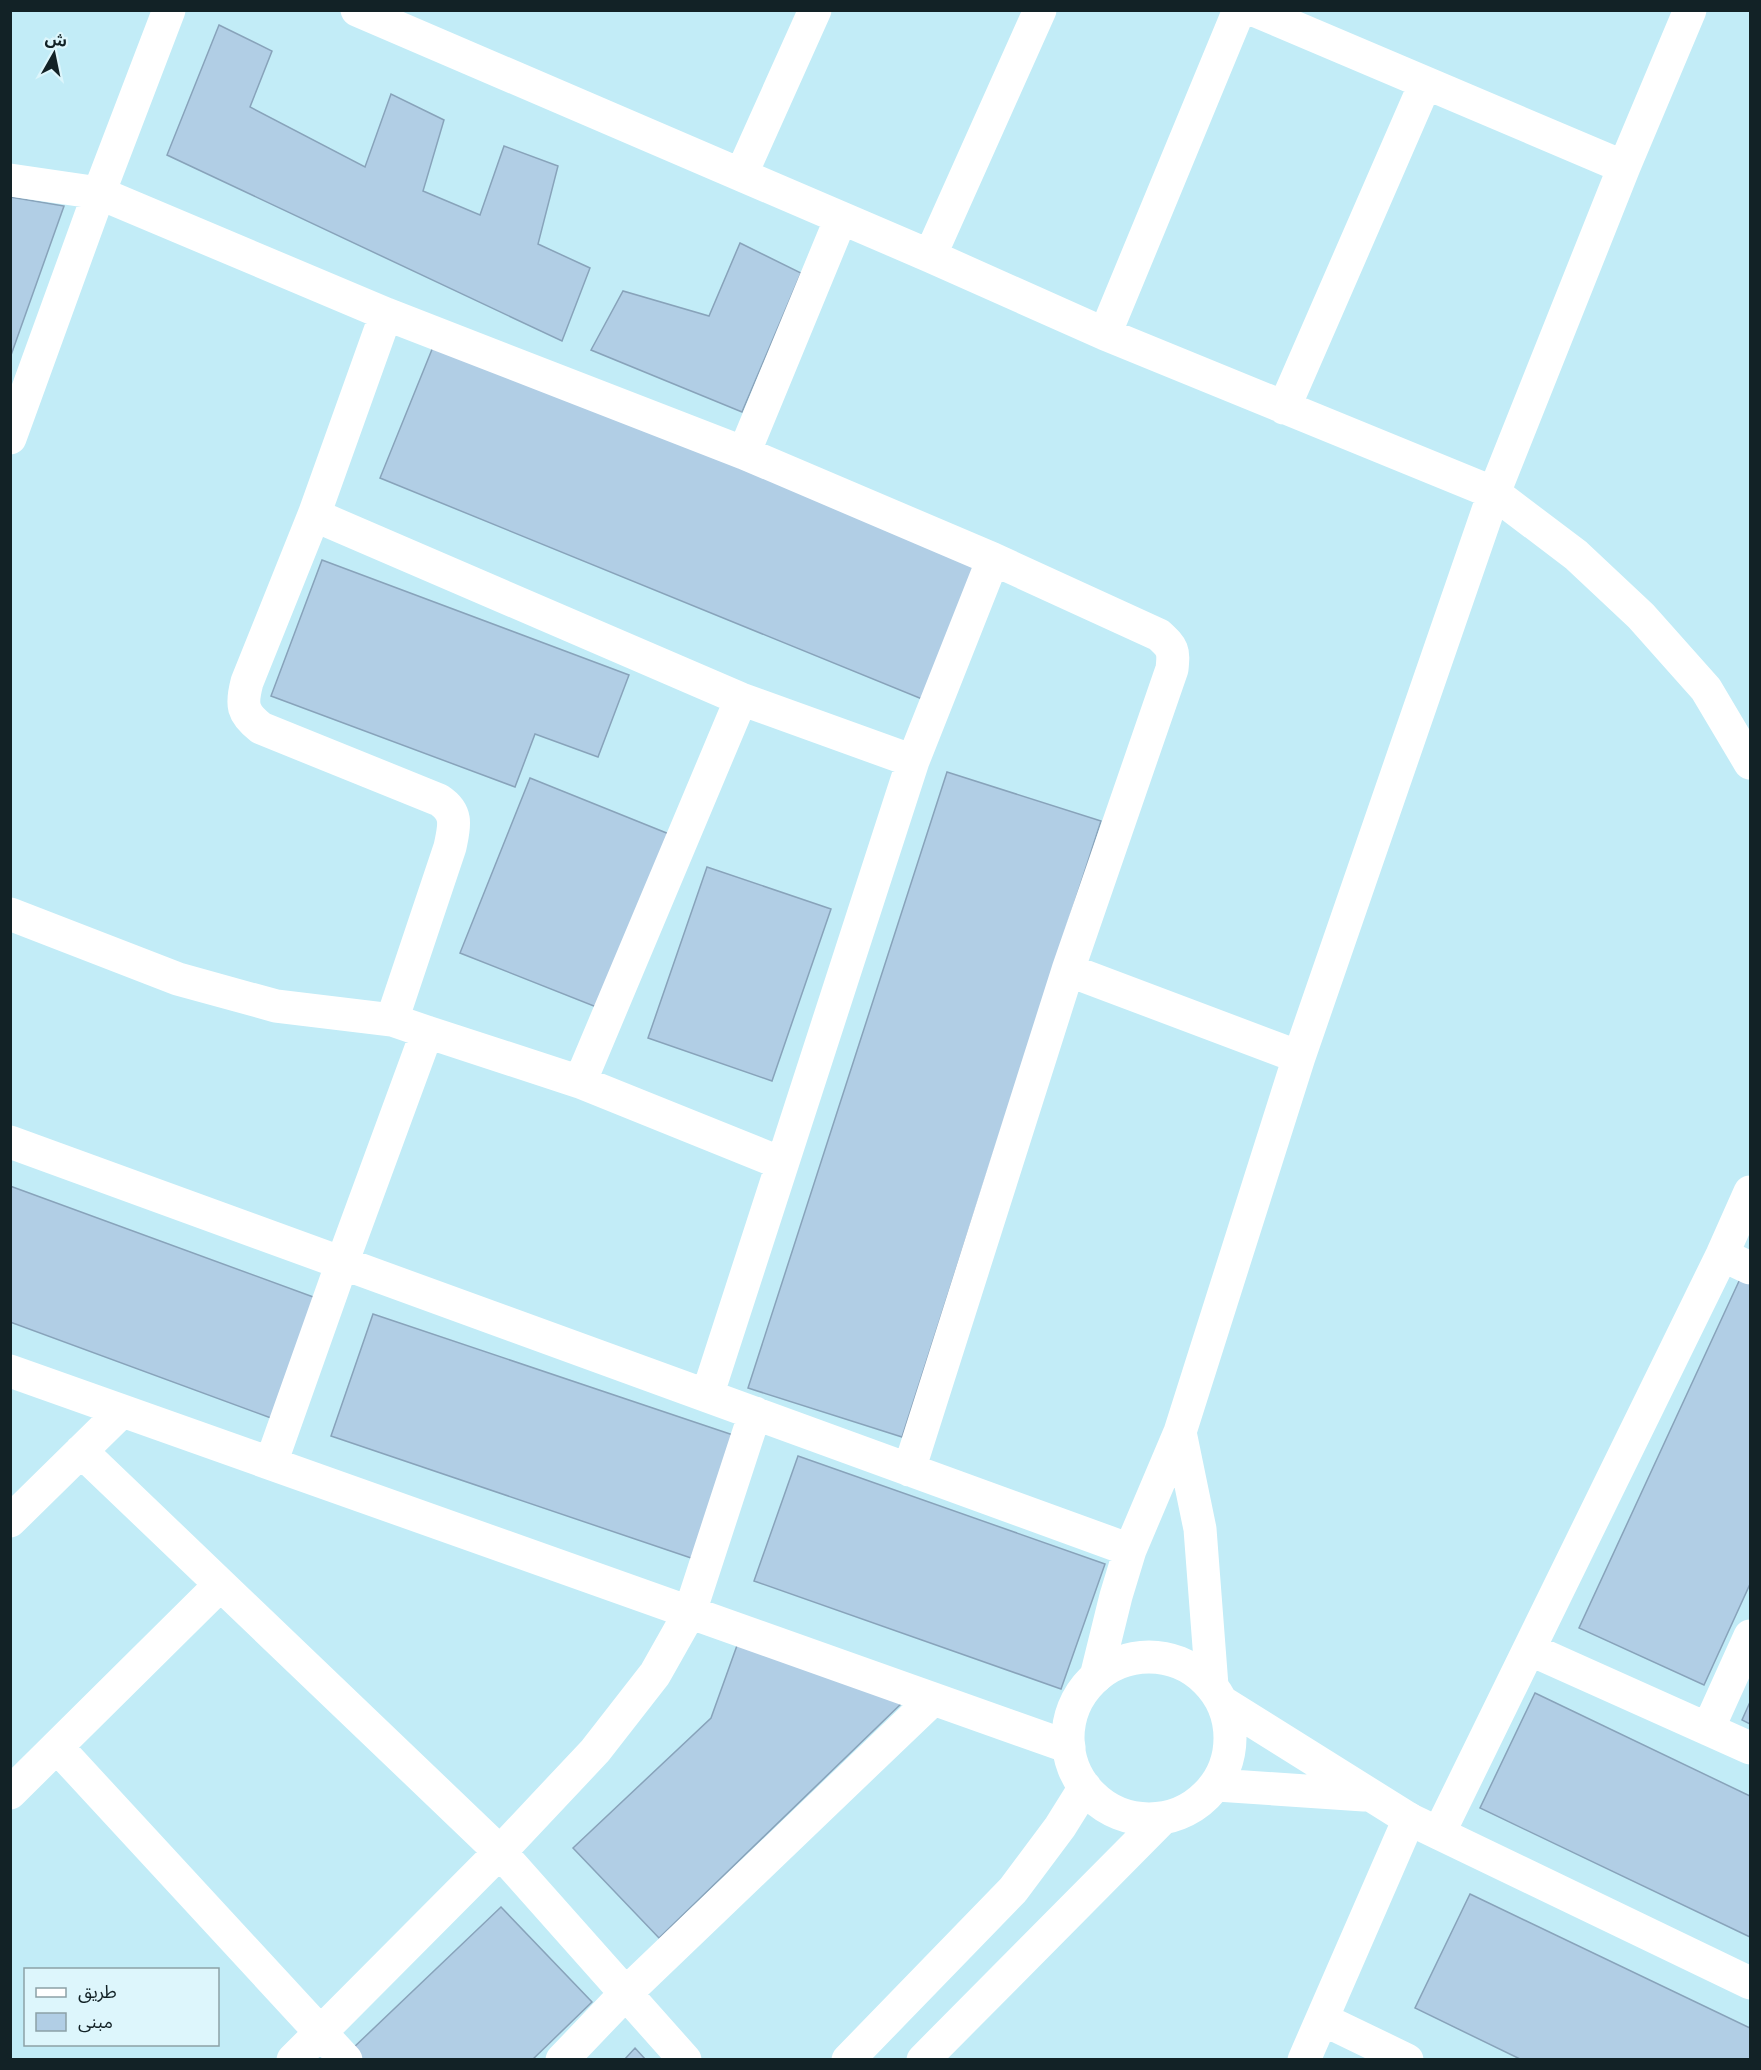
<svg xmlns="http://www.w3.org/2000/svg" width="1761" height="2070" viewBox="0 0 1761 2070" font-family="Overpass,'Noto Sans Arabic',sans-serif">
  <style>
    .building { fill: #b1cee5; stroke: #88a3ba; stroke-width: 1.5 }
    .lines { fill: none; stroke-linecap: round; stroke-linejoin: round }
    .minor { stroke: #fff; stroke-width: 33 }
    .tertiary { stroke: #fff; stroke-width: 33 }
  </style>
  <rect width="100%" height="100%" fill="#c2ecf7"/>
  <path class="building" d="M219,25l53,26 -22,56 115,60 26,-73 53,26 -21,71 57,24 24,-69 54,20 -20,78 52,24 -28,73 -395,-186z
    M10,197l54,9 -54,152z
    M740,243l61,30 -59,139 -151,-62 32,-59 86,25z
    M435,342l542,220 -55,137 -542,-221z
    M322,560l307,115 -31,82 -63,-23 -20,53 -244,-91z
    M947,772l154,49 -199,616 -154,-49z
    M530,778l144,58 -70,174 -144,-57z
    M707,867l124,42 -59,172 -124,-43z
    M10,1186l306,112 -45,120 -261,-96z
    M1740,1279l10,5v300l-46,101 -125,-57z
    M373,1314l366,123 -42,123 -366,-124z
    M798,1456l307,108 -44,125 -307,-108z
    M739,1640l166,60 -246,238 -86,-90 138,-130z
    M1535,1693l215,103v141l-270,-129z
    M1750,1702v22l-8,-4z
    M1470,1894l280,134v32h-228l-107,-52z
    M501,1907l91,95 -60,58h-171l-10,-10z
    M635,2048l11,12h-22z"/>
  <g class="lines">
    <path class="minor" d="M357,10l573,246 175,78 389,159 82,62 65,61 65,73 44,74
      M1254,10l370,157
      M741,175l74,-165
      M10,180l89,13 287,121 358,139 249,106 166,76c14,13 15,15 13,34l-104,301 -159,500
      M930,256l110,-246
      M386,314l-72,201 -67,167c-6,23 -5,31 14,46l178,72c20,13 15,27 11,47l-58,173
      M1105,334l134,-324
      M1284,408l141,-324
      M10,438l89,-245 70,-183
      M744,453l97,-235
      M314,515l427,184 172,62
      M10,914l168,65 98,27 116,14 35,12 153,50 201,81
      M1068,970l231,87
      M580,1082l161,-383
      M10,1142l1120,408
      M1722,1255l28,13
      M10,1371l1059,376
      M707,1396l206,-635 80,-202
      M1180,1432l20,97 12,157
      M81,1451l419,401 185,208
      M271,1463l71,-200 85,-231
      M10,1521l112,-110
      M1529,1649l221,99
      M1096,1677l20,-81 14,-46 50,-118 119,-375 195,-564 130,-326 66,-157
      M1708,1729l42,-93
      M57,1747l289,313
      M10,1793l210,-208
      M1439,1833l283,-578 28,-63
      M1322,2019l85,41
      M293,2060l207,-208 95,-101 60,-77 35,-62 65,-199
      M562,2060l63,-66 308,-295
      M1304,2060l105,-241"/>
    <path class="tertiary" d="M1068 1738a81 81 0 1 1 162 0a81 81 0 1 1-162 0Z
      M1222,1702l187,117 341,164
      M1217,1785l147,10
      M848,2060l165,-170 47,-63 25,-40
      M923,2060l239,-241"/>
  </g>
  <rect width="1761" height="2070" fill="none" stroke="#122226" stroke-width="24"/>
  <rect x="24" y="1968" width="195" height="78" fill="#ddf6fc" stroke="#8ca1a6" stroke-width="1.5"/>
  <rect x="36" y="1988" width="30" height="9" fill="#ffffff" stroke="#8ca1a6" stroke-width="1.5"/>
  <text x="78" y="1998" font-size="18" fill="#122226">طريق</text>
  <rect x="36" y="2013" width="30" height="18" fill="#b1cee5" stroke="#8ca1a6" stroke-width="1.5"/>
  <text x="78" y="2028" font-size="18" fill="#122226">مبنى</text>
  <g transform="translate(54 54) rotate(9)" stroke="#ddf6fc" stroke-width="4.5" paint-order="stroke">
  <path d="M0-4.5L10 22L0 15L-10 22Z" fill="#122226"/>
  <text y="-9" font-size="16" font-weight="bold" text-anchor="middle" fill="#122226">ش</text>
  </g>
</svg>
